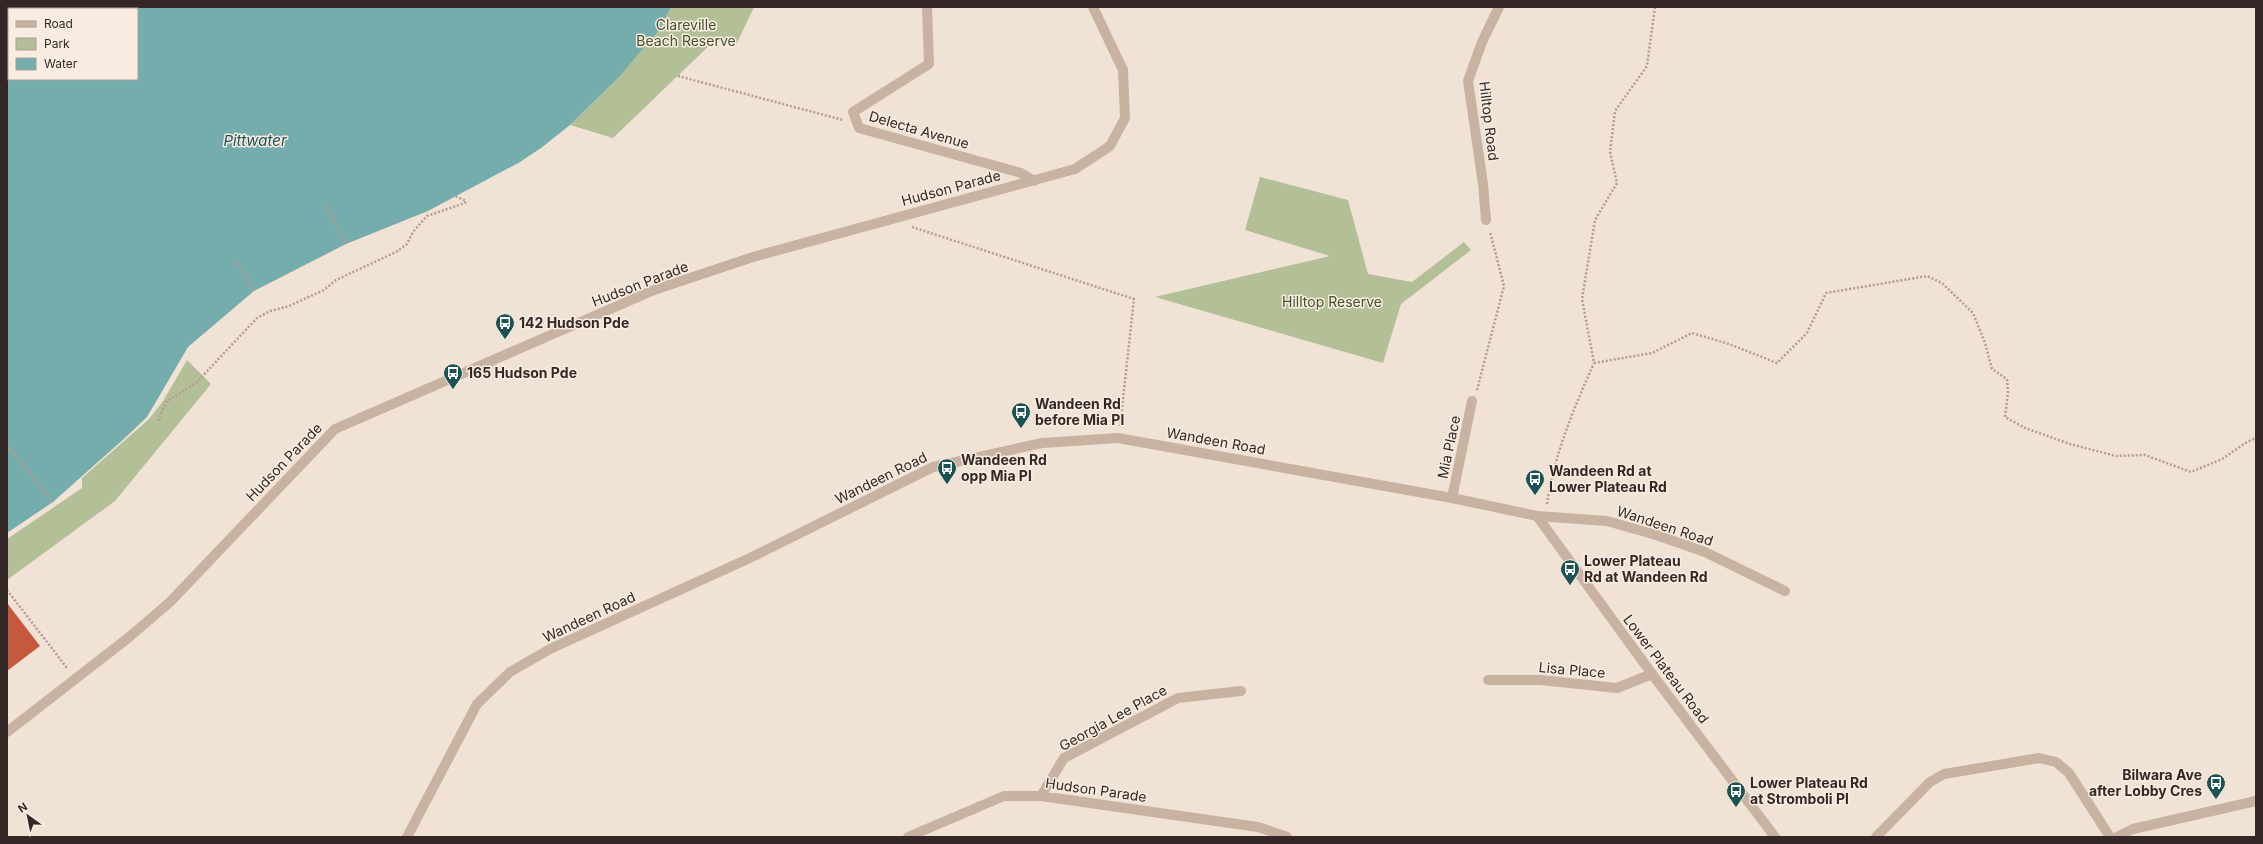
<svg xmlns="http://www.w3.org/2000/svg" width="2263" height="844" viewBox="0 0 2263 844" font-family="Inter,sans-serif">
  <style>
    .green { fill: #b3bf97 }
    .water { fill: #75adad; fill-rule: evenodd }
    .building { fill: #c6583e }
    .lines { fill: none; stroke-linecap: round; stroke-linejoin: round }
    .path { stroke: #b49c8d; stroke-width: 2.5; stroke-dasharray: 2 2; stroke-linecap: butt }
    .minor { stroke: #c8b2a2; stroke-width: 10 }
    .tertiary { stroke: #c8b2a2; stroke-width: 10 }
    .labels { text-anchor: middle; stroke-width: 3; stroke-linejoin: round; paint-order: stroke }
    .park-label { font-size: 14px; fill: #445129; stroke: #f9ede2 }
    .street-label { font-size: 14px; fill: #332825; stroke: #f9ede2 }
    .poi-label { font-size: 14px; font-weight: bold; fill: #332825; stroke: #f9ede2; text-anchor: start }
    .water-label { font-size: 15px; font-style: italic; fill: #1b5354; stroke: #f9ede2 }
  </style>
  <rect width="100%" height="100%" fill="#f0e3d6"/>
  <path class="green" d="M671,7h83l-19,40 -20,-7 -102,98 -43,-13c37,-36 76,-72 101,-118z
    M1260,177l88,23 20,74 44,8 52,-40 7,8 -70,54 -18,59 -228,-66 175,-41 -85,-26z
    M187,360l24,24 -96,117 -108,79v-41l75,-51v-10l67,-59 14,-18z"/>
  <path class="water" d="M7,7h664l-12,23 -39,46 -50,49 -29,23 -21,14 -92,49 -82,33 -92,47 -66,56 -41,70 -21,20 -73,65 -46,31zM9,9h128v70h-128z"/>
  <path class="building" d="M7,603l33,43 -33,25z"/>
  <g class="lines">
    <path class="path" d="M1655,7l-8,59 -32,45 -5,41 7,31 -22,37 -13,79 12,64 58,-10 40,-20 37,11 48,19 30,-30 19,-40 101,-17 15,7 31,30 12,30 7,26 15,10 1,14 -3,24 20,11 45,16 46,12 29,-1 46,17 31,-13 25,-17 9,-4
      M678,76l165,44
      M325,204l21,40
      M912,227l222,72 -14,127
      M237,261l17,30
      M1477,390l27,-104 -14,-54
      M158,421l8,-19 30,-19 61,-65 13,-7 19,-5 35,-16 12,-10 60,-28 11,-8 6,-12 14,-16 38,-13 1,-2 -13,-6
      M7,445l46,57
      M1547,504c7,-49 27,-96 47,-141
      M7,590l60,78"/>
    <path class="minor" d="M927,7l2,57 -76,48 6,16 162,45 13,8
      M1486,220l-3,-36 -15,-103 14,-39 17,-35
      M1452,498l20,-97
      M1537,516l70,5 49,14 49,17 80,39
      M1488,680h52l77,8 35,-14
      M1041,796l23,-38 114,-60 63,-7
      M908,837l96,-41h37l217,31 29,10
      M1876,837l54,-55 14,-8 95,-16 17,4 13,11 41,64
      M2117,837l16,-8 123,-28"/>
    <path class="tertiary" d="M7,732l121,-94 42,-36 165,-173 319,-139 99,-33 322,-88 35,-23 15,-28 -2,-48 -30,-63
      M407,837l70,-133 33,-32 40,-23 202,-92 181,-90 109,-24 76,-5 334,60 85,18 115,158 123,163"/>
  </g>
  <defs>
    <g id="bus-pin" transform="scale(1)"><path d="M0 17L-7.5 6A9.5 9.5 0 1 1 7.5 6Z" fill="#1b5354" stroke="#f9ede2"/><path d="M-5-6H5V4H4V6H2V4H-2V6H-4V4H-5ZM-3.5-4V0h7V-4ZM-3.5 1.2v1.5H-2V1.2ZM2 1.2v1.5H3.5V1.2Z" fill="#fff"/></g>
  </defs>
  <g fill-rule="evenodd">
    <use href="#bus-pin" x="505" y="323"/>
    <use href="#bus-pin" x="453" y="373"/>
    <use href="#bus-pin" x="1021" y="412"/>
    <use href="#bus-pin" x="947" y="468"/>
    <use href="#bus-pin" x="1535" y="479"/>
    <use href="#bus-pin" x="1570" y="569"/>
    <use href="#bus-pin" x="2216" y="783"/>
    <use href="#bus-pin" x="1736" y="791"/>
  </g>
  <g class="labels">
    <g class="park-label">
      <text x="686" y="30">Clareville<tspan x="686" dy="16">Beach Reserve</tspan></text>
      <text x="1332" y="307">Hilltop Reserve</text>
    </g>
    <g class="street-label">
      <text transform="translate(1489 121) rotate(83)" y="5">Hilltop Road</text>
      <text transform="translate(919 130) rotate(16)" y="5">Delecta Avenue</text>
      <text transform="translate(951 188) rotate(-15)" y="5">Hudson Parade</text>
      <text transform="translate(640 284) rotate(-21)" y="5">Hudson Parade</text>
      <text transform="translate(1216 441) rotate(10)" y="5">Wandeen Road</text>
      <text transform="translate(1449 447) rotate(-78)" y="5">Mia Place</text>
      <text transform="translate(284 462) rotate(-46)" y="5">Hudson Parade</text>
      <text transform="translate(881 478) rotate(-26)" y="5">Wandeen Road</text>
      <text transform="translate(1665 526) rotate(18)" y="5">Wandeen Road</text>
      <text transform="translate(589 617) rotate(-25)" y="5">Wandeen Road</text>
      <text transform="translate(1666 669) rotate(53)" y="5">Lower Plateau Road</text>
      <text transform="translate(1572 670) rotate(5)" y="5">Lisa Place</text>
      <text transform="translate(1113 718) rotate(-29)" y="5">Georgia Lee Place</text>
      <text transform="translate(1096 790) rotate(8)" y="5">Hudson Parade</text>
    </g>
    <g class="poi-label">
      <text x="519" y="328">142 Hudson Pde</text>
      <text x="467" y="378">165 Hudson Pde</text>
      <text x="1035" y="409">Wandeen Rd<tspan x="1035" dy="16">before Mia Pl</tspan></text>
      <text x="961" y="465">Wandeen Rd<tspan x="961" dy="16">opp Mia Pl</tspan></text>
      <text x="1549" y="476">Wandeen Rd at<tspan x="1549" dy="16">Lower Plateau Rd</tspan></text>
      <text x="1584" y="566">Lower Plateau<tspan x="1584" dy="16">Rd at Wandeen Rd</tspan></text>
      <text x="2202" y="780" text-anchor="end">Bilwara Ave<tspan x="2202" dy="16">after Lobby Cres</tspan></text>
      <text x="1750" y="788">Lower Plateau Rd<tspan x="1750" dy="16">at Stromboli Pl</tspan></text>
    </g>
    <g class="water-label">
      <text x="255" y="146">Pittwater</text>
    </g>
  </g>
  <rect width="2263" height="844" fill="none" stroke="#332825" stroke-width="16"/>
  <rect x="8" y="8" width="130" height="72" fill="#f9ede2" stroke="#aa9e96"/>
  <rect x="16" y="21" width="20" height="6" fill="#c8b2a2" stroke="#aa9e96"/>
  <text x="44" y="28" font-size="12" fill="#332825">Road</text>
  <rect x="16" y="38" width="20" height="12" fill="#b3bf97" stroke="#aa9e96"/>
  <text x="44" y="48" font-size="12" fill="#332825">Park</text>
  <rect x="16" y="58" width="20" height="12" fill="#75adad" stroke="#aa9e96"/>
  <text x="44" y="68" font-size="12" fill="#332825">Water</text>
  <g transform="translate(28 816) rotate(327)" stroke="#f9ede2" stroke-width="3" paint-order="stroke">
  <path d="M0-3L7 15L0 10L-7 15Z" fill="#332825"/>
  <text y="-6" font-size="11" font-weight="bold" text-anchor="middle" fill="#332825">N</text>
  </g>
</svg>
